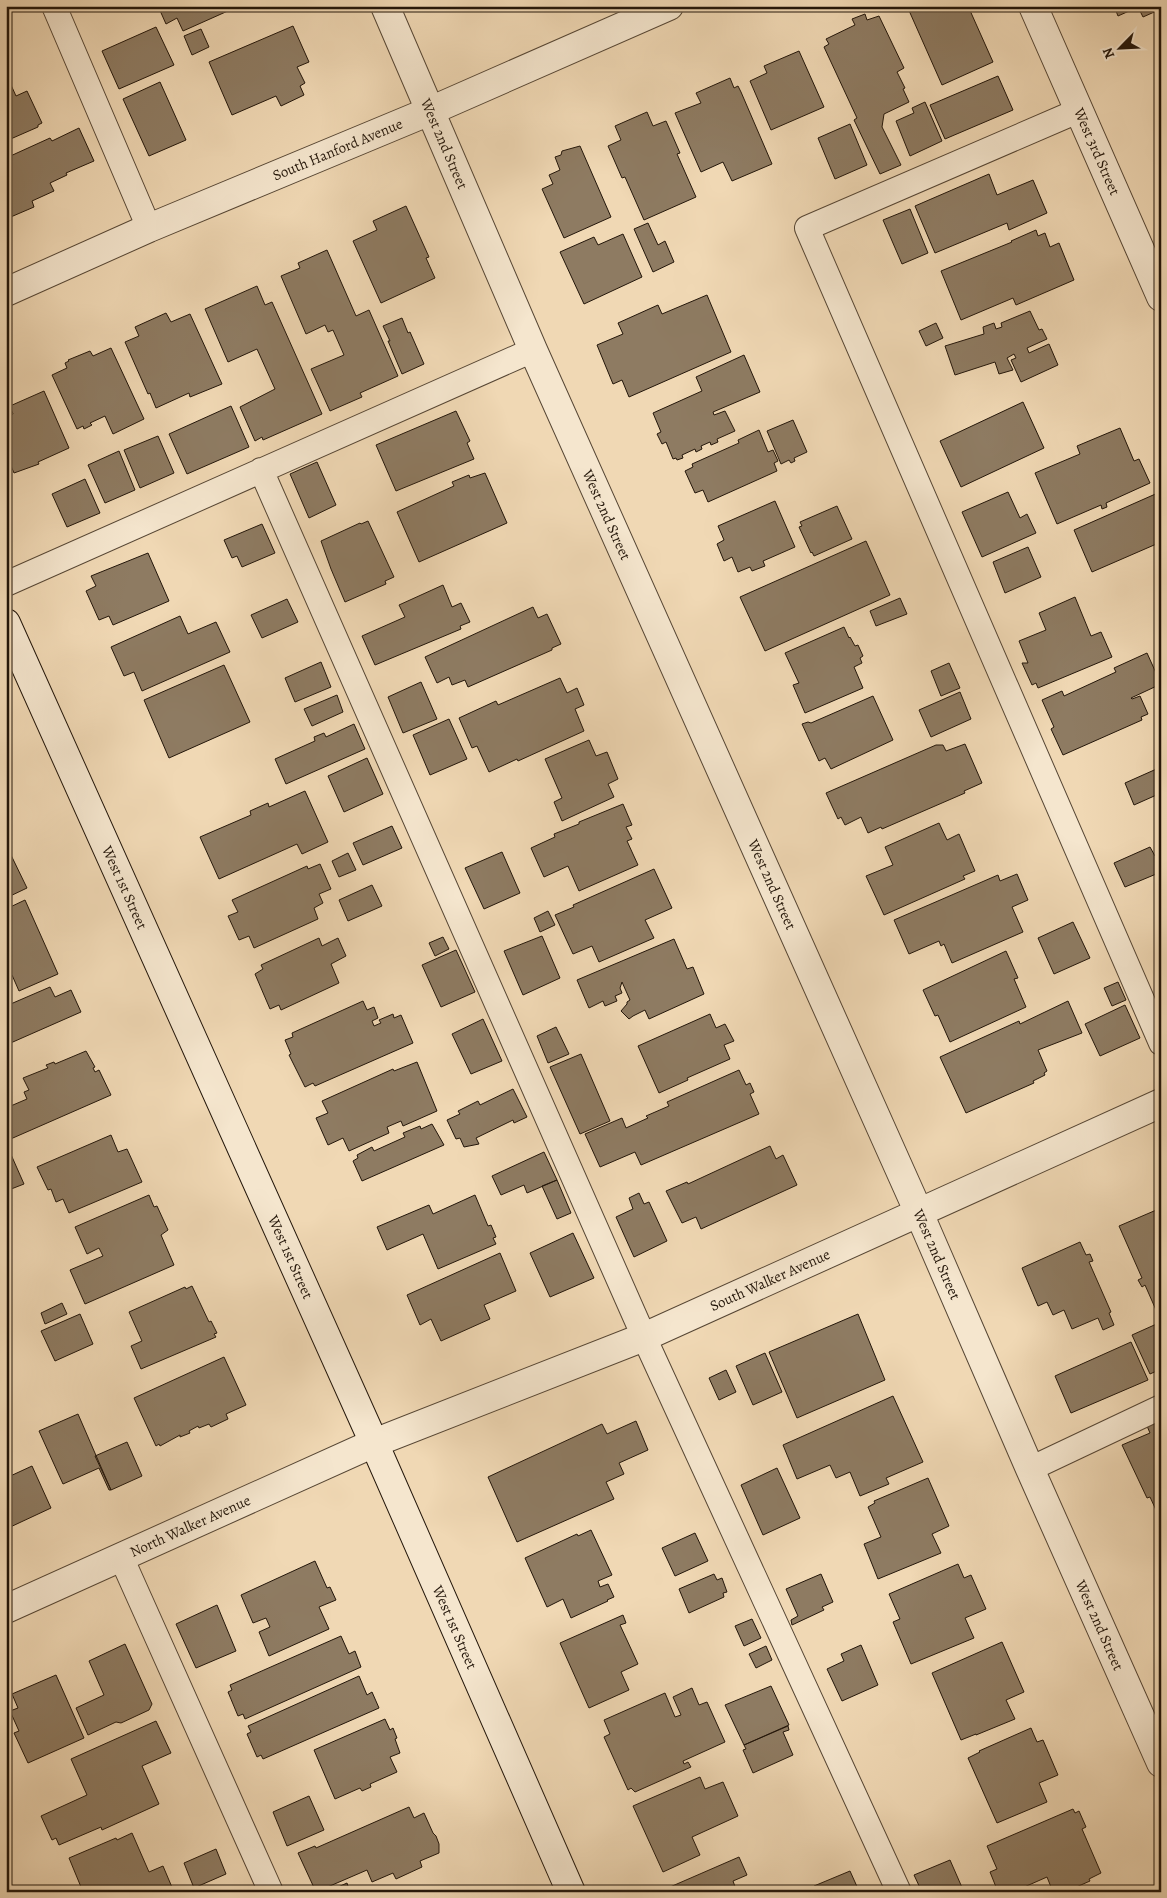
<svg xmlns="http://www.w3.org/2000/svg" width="1167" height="1898" viewBox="0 0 1167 1898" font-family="Alegreya,serif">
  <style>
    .building { fill: #8e7b62; stroke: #23160a }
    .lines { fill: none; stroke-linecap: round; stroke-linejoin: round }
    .lane-casing { stroke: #564634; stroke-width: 26 }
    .street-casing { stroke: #564634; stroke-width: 30 }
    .secondary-casing { stroke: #23160a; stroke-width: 30 }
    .lane { stroke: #f5e6ce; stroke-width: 24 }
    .street { stroke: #f5e6ce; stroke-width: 28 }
    .secondary { stroke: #f5e6ce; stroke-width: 28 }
    .labels { text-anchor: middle; stroke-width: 4.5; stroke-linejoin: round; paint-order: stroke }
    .street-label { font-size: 15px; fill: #23160a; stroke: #f5e6ce }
  </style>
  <rect width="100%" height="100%" fill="#f0d8b4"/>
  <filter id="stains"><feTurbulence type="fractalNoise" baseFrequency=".004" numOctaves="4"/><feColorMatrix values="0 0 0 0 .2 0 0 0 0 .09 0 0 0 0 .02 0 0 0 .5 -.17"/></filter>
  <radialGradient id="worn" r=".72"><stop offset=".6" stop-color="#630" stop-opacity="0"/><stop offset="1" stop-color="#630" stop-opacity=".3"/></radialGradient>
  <path class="building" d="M158,6h81l-56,25 -6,-13 -11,6z
    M907,6h61l25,56 -51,23z
    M1114,6h47v3l-18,8 -5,-10 -20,9z
    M865,14l2,6 12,-4 25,52 -7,4 8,16 -2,1 6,13 -25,12 -2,13 19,38 -21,9 -26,-54 3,-2 -33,-71 5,-3 -3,-5 29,-14 -3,-6z
    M293,26l16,36 -12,5 8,16 -5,3 4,9 -23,11 -5,-10 -44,19 -23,-53z
    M156,27l18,38 -55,24 -17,-38z
    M201,29l8,18 -17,8 -8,-19z
    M799,51l25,56 -53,23 -21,-49 17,-8 -3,-7z
    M6,74l10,22 11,-5 15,32 -4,2v2l-32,14z
    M998,76l15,34 -68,29 -15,-34z
    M730,78l4,10 4,-2 3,6 31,72 -40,17 -9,-19 -22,10 -26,-59 26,-10 -5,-10z
    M160,82l26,58 -37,16 -26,-57z
    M925,102l17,39 -32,15 -14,-35 18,-8 -2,-5z
    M647,112l6,14 13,-5 14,32 -3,1 19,43 -52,23 -19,-43 -3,1 -14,-32 13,-6 -6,-14z
    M850,124l17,41 -32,14 -17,-41z
    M79,128l15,33 -28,12 1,2 -17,8 4,8 -22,10 2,6 -28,12v-61l44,-20 2,3z
    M580,146l31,71 -47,21 -22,-49 11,-5 -4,-9 11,-5 -5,-13 6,-2 1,-4z
    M989,174l8,21 36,-15 14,33 -38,17 -2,-7 -72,30 -20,-47z
    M406,206l23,51 -3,1 9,20 -54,25 -28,-62 24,-11 -4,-9z
    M910,209l18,44 -26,11 -19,-44z
    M648,223l10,22 7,-4 9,21 -21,10 -19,-43z
    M1036,230l2,6 7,-3 5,14 9,-4 15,37 -58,25 -3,-7 -52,22 -20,-49 71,-29 -1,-1z
    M623,234l19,43 -58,27 -24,-52 34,-15 4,8z
    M327,250l29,66 13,-6 29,66 -38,17 2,4 -32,14 -19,-42 33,-14 -11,-25 -5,2 -3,-7 -19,9 -25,-58 19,-8 -2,-5z
    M257,286l8,19 7,-3 50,112 -59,26 -1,-3 -7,4 -15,-34 35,-18 -18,-40 -29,13 -23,-53z
    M707,295l24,57 -102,45 -7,-17 -9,4 -16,-39 26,-11 -5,-11 40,-18 4,9z
    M1030,311l9,19 3,-1 5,10 -20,9 2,5 20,-9 9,21 -37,17 -10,-22 5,-2 -2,-4 -7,4 6,12 -14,4 -4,-12 -40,13 -10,-29 39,-12 -1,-7 11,-4 2,6 6,-2 -1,-4z
    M166,313l5,9 19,-8 32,70 -32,13 -1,-4 -33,15 -6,-15 -2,1 -23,-52 14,-6 -4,-9z
    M402,318l6,15 2,-1 14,32 -22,10 -14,-33h2l-7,-15z
    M936,323l7,15 -17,8 -7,-15z
    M111,348l33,71 -31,15 -8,-18 -15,7 2,2 -8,4 -1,-3 -6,3 -25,-54 15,-7 -2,-5 4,-2 -1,-1 22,-9 3,5z
    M744,355l16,37 -47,20 1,3 11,-4 10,20 -18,8 1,3 -7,3 -1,-3 -9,4 1,3 -6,3 -1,-3 -13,6 1,3 -6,2 -1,-2 -3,1 -7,-17 -4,2 -5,-10 4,-2 -8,-19 49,-22 -6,-14z
    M44,391l25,57 -31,14 1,2 -25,9 -8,-19v-37l7,-3 -3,-8z
    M1023,402l21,46 -83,39 -21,-46z
    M231,406l18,41 -62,27 -18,-40z
    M456,411l14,30 -3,2 7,16 -78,32 -20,-46z
    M793,420l14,32 -13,6 1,3 -4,2 -2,-3 -8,4 -14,-33z
    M1120,428l14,33 5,-2 11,24 -44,20 1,4 -5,2 -1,-4 -44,19 -22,-51 45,-19 -3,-8z
    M759,430l9,22 5,-2 5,11 -4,2 3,8 -69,31 -5,-12 -8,3 -10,-22 8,-4 -1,-3 47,-21 -1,-3z
    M158,436l16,37 -34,15 -16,-38z
    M119,451l16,39 -30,13 -17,-38z
    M317,462l19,43 -27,13 -19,-44z
    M485,473l22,50 -88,39 -22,-50 57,-26 -2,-4 17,-7 1,3z
    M85,479l15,34 -33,14 -15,-33z
    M1008,492l12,26 7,-4 9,19 -54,24 -20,-45z
    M1160,492l1,50 -69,30 -18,-42z
    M775,501l20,46 -32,14 2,5 -13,5 -2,-4 -12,5 -6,-15 -8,4 -7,-17 7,-4 -6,-14z
    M837,506l15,33 -38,17 -2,-4 -1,1 -12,-26 3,-1 -2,-4z
    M368,521l26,56 -9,4 1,3 -41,18 -14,-33 -10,-28 39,-18 1,1z
    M262,524l13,29 -33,14 -5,-11 -5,2 -8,-18z
    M866,541l24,54 -125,56 -25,-54z
    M1028,547l13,30 -36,16 -12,-31z
    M148,553l21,48 -56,24 -4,-9 -10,4 -13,-29 10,-5 -5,-10z
    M443,585l9,22 9,-4 9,19 -10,4 1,3 -86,36 -13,-29 43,-19 -6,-12z
    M1075,597l16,39 10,-4 11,25 -74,31 -2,-5 -4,2 -10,-22h6l-9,-22 27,-11 -7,-17z
    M900,598l7,16 -31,12 -6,-15z
    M287,599l11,23 -36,16 -11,-23z
    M533,607l5,11 9,-4 14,30 -9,4v2l-84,37 -3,-7 -13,5 -3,-8 -12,6 -12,-26z
    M180,616l8,18 28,-12 14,30 -88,39 -8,-19 -10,4 -13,-29z
    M844,627l5,11 1,-1 5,9 3,-1 5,11 -3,2 2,5 -8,4 9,21 -58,25 -12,-28 6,-2 -14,-30z
    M1147,653l14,31 -30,14 1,1 8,-3 8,18 -7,3 1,3 -79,35 -12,-26 3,-2 -12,-27 20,-9 2,5 52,-24 -2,-4z
    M321,662l10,25 -36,15 -10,-24z
    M949,663l11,25 -19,8 -10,-25z
    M224,665l26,57 -81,36 -25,-58z
    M560,678l7,15 10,-5 7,17 -9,4 9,22 -66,30 -1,-2 -28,13 -12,-26 -5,2 -13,-30 37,-17 2,4z
    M421,682l16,37 -34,14 -15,-36z
    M960,692l11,27 -40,18 -12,-27z
    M337,695l6,17 -31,14 -8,-17z
    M873,696l20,44 -62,29 -6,-11 -6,3 -17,-37 6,-2 3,1z
    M449,719l18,40 -37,16 -17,-40z
    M354,724l11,25 -79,35 -11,-25 40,-18 -1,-4 10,-4 2,4z
    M589,740l7,16 11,-4 11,27 -10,5 6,13 -52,24 -8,-19 8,-4 -17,-39z
    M965,744l17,39 -18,8 1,2 -83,36 -1,-2 -13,6 -7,-16 -16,8 -4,-8 -3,2 -12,-26 110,-48h7l3,6z
    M367,758l16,36 -39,18 -16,-36z
    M1161,767v26l-27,12 -9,-22z
    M305,791l23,51 -26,12 -5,-10 -78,35 -19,-42 51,-22 -1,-4 18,-8 1,4z
    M623,804l9,21 -6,2 6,12 -5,2 11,24 -59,26 -11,-25 -24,11 -13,-29 24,-11 -1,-3 25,-10v-2z
    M939,823l8,17 12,-6 16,37 -12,5 2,3 -81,36 -18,-39 27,-11 -8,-18z
    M392,826l10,22 -39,17 -10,-22z
    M1150,847l5,9 6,-2v18l-36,15 -11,-24z
    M502,852l18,41 -36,16 -19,-41z
    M10,853l17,35 -21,10v-43z
    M348,853l8,17 -17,7 -7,-16z
    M320,864l11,25 -12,5 4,9 -9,5 4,11 -64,29 -5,-12 -10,4 -11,-24 10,-4 -6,-12 75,-34 1,3z
    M654,869l18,39 -27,12 9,18 -55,24 -7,-16 -19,8 -18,-39 19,-8 -1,-2z
    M1017,874l11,26 -16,7 11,25 -71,31 -8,-19 -3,2 -2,-5 -30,13 -15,-34 104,-45 2,6z
    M372,885l10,21 -34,15 -9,-21z
    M25,900l33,74 -39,17 -7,-16 -6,3v-69z
    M548,911l7,14 -15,7 -6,-14z
    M1073,922l17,36 -36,16 -16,-36z
    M542,936l18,42 -37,17 -19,-44z
    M443,937l6,12 -14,7 -6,-13z
    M319,938l3,8 16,-8 8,18 -15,8 8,19 -58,27 -2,-5 -9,4 -15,-35 8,-5 -2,-4z
    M674,939l13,30 6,-2 11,27 -55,25 -4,-9 -12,6 -4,3 -8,-8 6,-7v-2l3,-2 -8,-18 -2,6 2,5 -7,3 2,5 -12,5 -2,-5 -14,7 -12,-28z
    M456,950l19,42 -34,15 -19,-42z
    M1006,951l12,27 -4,1 12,28 -76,35 -12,-27 -3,1 -12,-26z
    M1118,982l8,18 -14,6 -8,-18z
    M50,987l5,10 16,-7 10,22 -75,33v-39z
    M363,1001l4,9 7,-3 4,11 -6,3 2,5 7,-3 -2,-3 14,-6 1,4 7,-3 12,28 -98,43 -2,-3 -8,4 -16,-32 2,-1 -6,-14 8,-3 -1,-4z
    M1068,1001l14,32 -44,17 9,21 -3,2 1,2 -12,6 1,2 -68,30 -26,-56 79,-36 1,3z
    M1125,1005l15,33 -40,18 -15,-32z
    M710,1014l6,14 9,-4 9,17 -10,4 6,14 -43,19 1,2 -29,13 -21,-47z
    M483,1019l19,42 -31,13 -19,-40z
    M556,1027l13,27 -21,9 -11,-27z
    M86,1051l9,16 -2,1 2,4 4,-2 12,25 -105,46v-33l21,-9 -3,-7 5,-2 -6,-12 25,-10 -2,-3 8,-3 1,2z
    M581,1054l29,67 -30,13 -30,-67z
    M417,1062l20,49 -34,15 -2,-5 -14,6 2,6 -40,18 -6,-13 -15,7 -12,-27 12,-5 -6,-12 71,-32 1,2z
    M739,1070l7,15 4,-2 4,9 -4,2 9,20 -118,51 -6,-13 -35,15 -15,-33 37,-16 4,10 22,-10 -2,-2 23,-10 -2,-4z
    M513,1089l14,28 -13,6 -1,-3 -37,18 3,6 -15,3 -4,-9 -4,1 -9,-19 13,-6 -2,-3 20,-10 2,4z
    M432,1124l12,21 -82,36 -9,-20 5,-3 -1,-3 15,-8 2,4 31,-14 -2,-4 17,-7 1,3z
    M111,1135l7,17 9,-3 15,33 -73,31 -6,-14 -7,3 -5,-13 -3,1 -11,-23z
    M770,1146l6,13 7,-4 14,30 -96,44 -5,-12 -14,6 -16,-32 21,-9 1,2z
    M9,1150l15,34 -18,7v-40z
    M544,1152l13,28 -30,13 -3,-8 -23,10 -9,-19z
    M557,1180l14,33 -14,6 -15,-33z
    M639,1193l5,11 5,-2 18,39 -33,16 -18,-40 17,-8 -4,-11z
    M149,1195l5,12 3,-1 11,24 -7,5 13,30 -89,39 -15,-34 33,-14 -4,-8 -12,6 -12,-27z
    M475,1195l13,31 3,-1 5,12 -3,1 3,6 -58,25 -15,-35 -36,16 -10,-23 52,-22 4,9z
    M1161,1208v101l-5,1 -11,-25 -3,2 -4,-7 4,-2 -23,-52z
    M573,1233l21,45 -44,19 -20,-44z
    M1080,1242l6,13 4,-1 3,7 -4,1 22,50 -2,1 5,12 -11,5 -5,-12 -26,11 -8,-19 -11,5 -6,-13 -9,4 -16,-38z
    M500,1253l16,38 -32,14 6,14 -49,22 -10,-22 -11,6 -13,-30z
    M192,1286l17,36 2,-1 6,12 -3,1 2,3 -75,32 -10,-23 11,-5 -13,-29 56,-25 1,2z
    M62,1303l5,11 -22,10 -4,-11z
    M80,1314l13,30 -38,17 -14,-30z
    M858,1314l27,66 -88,38 -28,-66z
    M1161,1322v47l-11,5 -18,-39z
    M1131,1342l17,38 -77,33 -16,-37z
    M765,1353l17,39 -29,13 -17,-39z
    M224,1357l22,48 -20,9 2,5 -17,8 -2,-3 -10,4 -1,-2 -9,5 1,2 -10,4v-2l-20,11 -1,-2 -3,2 -22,-48z
    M726,1370l10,22 -17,8 -10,-22z
    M893,1396l30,66 -37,16 3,6 -29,12 -10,-24 -14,6 -6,-13 -33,14 -14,-34z
    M78,1414l33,76h-2l-10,-22 -36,16 -24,-53z
    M1161,1419v89l-5,2 -6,-13 -3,1 -25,-53 28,-12 -3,-7z
    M636,1421l12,29 -29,13 5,11 -18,8 8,17 -97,43 -29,-65 114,-53 5,10z
    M127,1442l15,34 -31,14 -16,-34z
    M32,1466l19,42 -45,21v-51z
    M777,1468l23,50 -37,17 -22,-50z
    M928,1478l21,48 -17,8 9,19 -63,26 -14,-35 17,-7 -13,-30 7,-4 -1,-2z
    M591,1530l21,45 -14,6 2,6 8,-3 6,13 -7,3 1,1 -37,17 -8,-19 -16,8 -22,-49 52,-24 1,2z
    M695,1533l13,28 -33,15 -13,-28z
    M315,1561l12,27 3,-1 6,13 -17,7 10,22 -60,27 -10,-24 11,-5 -4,-9 -13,5 -12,-28z
    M958,1564l6,14 7,-3 15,34 -21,9 9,20 -63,26 -18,-42 7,-3 -11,-25z
    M714,1574l3,6 5,-2 5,14 -4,1 1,4 -35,16 -10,-24z
    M821,1574l12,28 -11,5 2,3 -32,15 -1,-5 7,-4 -12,-27z
    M217,1605l19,46 -40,17 -20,-44z
    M623,1615l3,8 -6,2 18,39 -17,8 8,18 -40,18 -29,-65z
    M752,1619l9,19 -17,8 -9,-20z
    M341,1636l8,18 6,-3 6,16 -116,52 -2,-5 -5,2 -10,-24 4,-2 -2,-5z
    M1002,1642l22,50 -18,8 9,19 -39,16v-1l-15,6 -29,-67z
    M125,1644l27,60 -3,6 -28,13 -5,-1 -28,13 -12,-27 28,-13 -15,-34z
    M861,1645l17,40 -36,16 -15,-32 17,-8 -3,-7z
    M766,1646l6,14 -16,8 -7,-14z
    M56,1675l28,63 -56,25 -14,-30 5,-2 -9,-20 8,-3 -6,-14z
    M359,1676l8,19 5,-3 7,16 -116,51 -2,-4 -4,2 -10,-23 4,-2 -3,-6z
    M771,1686l18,39 -45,20 -19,-40z
    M692,1688l7,17 8,-3 18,40 -42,19 1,3 4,-2 3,5 -56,25 -4,-4 -3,2 -24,-53 6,-3 -6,-14 61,-27 10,24 6,-2 -8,-18z
    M385,1719l5,11 3,-2 4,10 -2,1 5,14 -10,4 7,15 -27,12 1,3 -9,4 -2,-3 -25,11 -21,-49z
    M156,1721l15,32 -29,13 17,38 -57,26 -1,-3 -42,18 -3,-7 -4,2 -11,-24 46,-21 -16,-36z
    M788,1726l1,4 -6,2 10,23 -40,18 -10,-23 3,-1 -2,-4z
    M1031,1728l6,14 6,-2 15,35 -19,8 8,19 -50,21 -29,-65 12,-6 -1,-1z
    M700,1777l5,12 18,-7 15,34 -46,21 8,18 -37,17 -30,-66z
    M309,1796l15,34 -37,16 -14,-34z
    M409,1807l5,11 10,-5 9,20 3,3 3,8v9l-19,8 2,6 -26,12 -3,-6 -21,9 -5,-12 -51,22 -18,-39 17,-7 1,2z
    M1073,1809l2,4 4,-2 7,16 -4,2 19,44 -12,6 1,2 -25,11h-12l-6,-15 -34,15h-15l-8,-20 7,-3 -10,-23z
    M132,1833l17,39 14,-6 11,26h-94l-1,-3 2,-2 -12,-29 47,-20 1,2z
    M216,1849l10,25 -32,14 -10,-25z
    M739,1857l8,18 -14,6 4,11h-65l-2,-5z
    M950,1860l14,32h-42l-8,-17z
    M850,1871l9,20 -43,1 -2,-6z
    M347,1883l3,9h-23z"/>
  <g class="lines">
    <g class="lane-casing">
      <path id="lane" d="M54,6l95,222
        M1080,110l-273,118 354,815
        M261,470l383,867 255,555
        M6,584l527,-234
        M1030,1469l131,-62
        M121,1557l150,335"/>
    </g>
    <g class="street-casing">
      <g id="street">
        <path id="s1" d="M385,6l148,344 386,863 111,256 131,294"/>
        <path id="s2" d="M1033,6l128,291"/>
        <path id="s3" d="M6,292l143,-64 281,-117 239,-105"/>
        <path id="s4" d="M6,1609l368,-166 270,-106 517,-234"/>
      </g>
    </g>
    <g class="secondary-casing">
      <g id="secondary">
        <path id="s5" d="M6,623l368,820 197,449"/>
      </g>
    </g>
    <use href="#lane" class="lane"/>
    <use href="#street" class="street"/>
    <use href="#secondary" class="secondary"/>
  </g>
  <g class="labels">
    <g class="street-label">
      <text dy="5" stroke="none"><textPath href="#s1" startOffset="150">West 2nd Street</textPath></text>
      <text dy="5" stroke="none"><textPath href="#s3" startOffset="361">South Hanford Avenue</textPath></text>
      <text dy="5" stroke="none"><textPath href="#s2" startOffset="159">West 3rd Street</textPath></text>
      <text dy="5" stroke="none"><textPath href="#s1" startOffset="555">West 2nd Street</textPath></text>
      <text dy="5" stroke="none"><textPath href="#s1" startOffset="960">West 2nd Street</textPath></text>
      <text dy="5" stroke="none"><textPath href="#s5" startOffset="290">West 1st Street</textPath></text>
      <text dy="5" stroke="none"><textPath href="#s1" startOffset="1365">West 2nd Street</textPath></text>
      <text dy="5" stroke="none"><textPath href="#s5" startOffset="695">West 1st Street</textPath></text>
      <text dy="5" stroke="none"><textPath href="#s4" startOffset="832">South Walker Avenue</textPath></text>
      <text dy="5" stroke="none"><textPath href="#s4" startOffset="202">North Walker Avenue</textPath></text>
      <text dy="5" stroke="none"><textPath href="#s1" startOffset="1770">West 2nd Street</textPath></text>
      <text dy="5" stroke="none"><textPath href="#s5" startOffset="1100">West 1st Street</textPath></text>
    </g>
  </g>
  <rect width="1167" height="1898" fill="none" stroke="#f0d8b4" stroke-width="25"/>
  <rect x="8" y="8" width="1152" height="1883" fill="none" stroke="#23160a" stroke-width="2.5"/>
  <rect x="12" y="12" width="1142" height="1873" fill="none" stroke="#23160a"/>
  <g transform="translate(1120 48) rotate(246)" stroke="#f5e6ce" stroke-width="4" paint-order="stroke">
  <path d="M0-4L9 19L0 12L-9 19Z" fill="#23160a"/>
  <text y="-8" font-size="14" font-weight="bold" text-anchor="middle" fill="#23160a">N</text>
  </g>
  <rect width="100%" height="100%" filter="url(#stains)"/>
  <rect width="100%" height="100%" fill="url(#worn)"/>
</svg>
